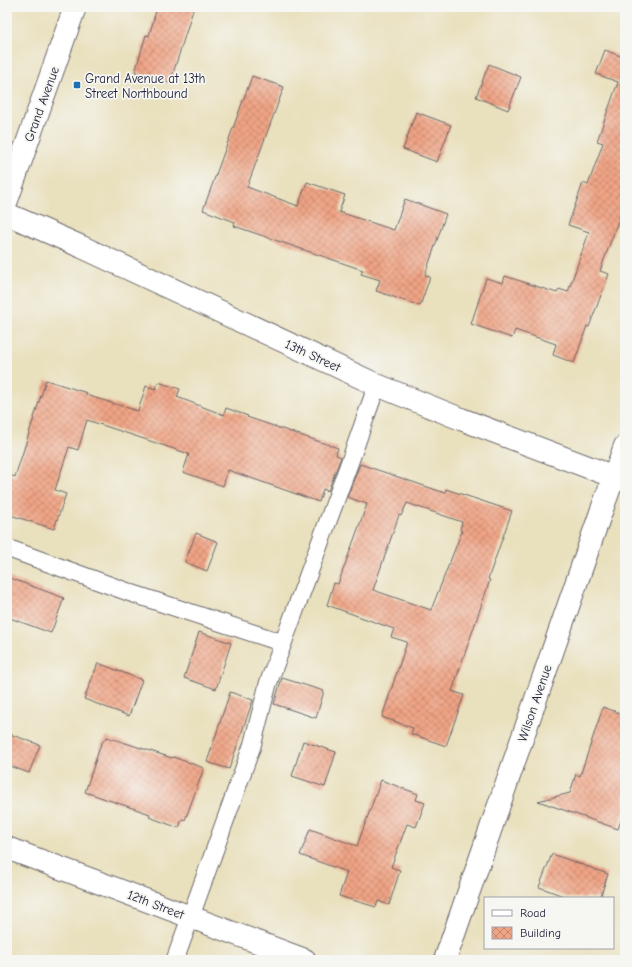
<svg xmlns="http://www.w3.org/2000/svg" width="632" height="967" viewBox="0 0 632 967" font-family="'Comic Neue',sans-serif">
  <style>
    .building { fill: url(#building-cross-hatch); fill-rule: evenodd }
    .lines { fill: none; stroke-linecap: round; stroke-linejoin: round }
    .lane-casing { stroke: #686468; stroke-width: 19 }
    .street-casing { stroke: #686468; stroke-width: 24 }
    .secondary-casing { stroke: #686468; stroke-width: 24 }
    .primary-casing { stroke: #686468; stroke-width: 24 }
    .lane { stroke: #fff; stroke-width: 17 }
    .street { stroke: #fff; stroke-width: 22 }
    .secondary { stroke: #fff; stroke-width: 22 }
    .primary { stroke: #fff; stroke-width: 22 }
    .poi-dot { fill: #1f6fb2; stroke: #f6f6f2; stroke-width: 1.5 }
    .labels { text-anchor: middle; stroke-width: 3.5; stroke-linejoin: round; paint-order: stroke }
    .poi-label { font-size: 13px; fill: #22223b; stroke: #f6f6f2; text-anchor: start }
    .street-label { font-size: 13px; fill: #22223b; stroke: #f6f6f2 }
  </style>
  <defs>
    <pattern id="building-cross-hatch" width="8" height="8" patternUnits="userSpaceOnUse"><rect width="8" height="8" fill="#f0a485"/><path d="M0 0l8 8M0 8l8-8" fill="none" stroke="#c2856e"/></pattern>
  </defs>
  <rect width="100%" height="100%" fill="#f6f6f2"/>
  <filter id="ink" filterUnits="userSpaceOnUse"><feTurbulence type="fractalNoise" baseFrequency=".025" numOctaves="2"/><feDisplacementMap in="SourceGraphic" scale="8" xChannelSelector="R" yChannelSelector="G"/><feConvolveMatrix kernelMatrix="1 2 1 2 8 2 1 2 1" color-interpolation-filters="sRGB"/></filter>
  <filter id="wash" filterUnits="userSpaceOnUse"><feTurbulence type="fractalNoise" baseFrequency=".012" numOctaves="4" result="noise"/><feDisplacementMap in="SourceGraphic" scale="16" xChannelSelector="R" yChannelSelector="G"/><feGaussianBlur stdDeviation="0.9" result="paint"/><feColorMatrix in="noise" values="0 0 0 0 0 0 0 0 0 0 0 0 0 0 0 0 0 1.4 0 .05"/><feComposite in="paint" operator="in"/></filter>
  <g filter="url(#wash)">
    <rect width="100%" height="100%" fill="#e9e0bd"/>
    <g id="blocks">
      <path class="building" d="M157,7h37l-24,76 -35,-11 11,-37 3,1z
        M605,50l20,8v144l-25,69 9,3 -20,53 -2,-1 -13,37 -21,-8 3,-11 -41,-14 -3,8 -41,-14 15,-46 17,5 2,-7 52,17 2,-4 9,3 21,-60 -21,-7 15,-42 5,2 15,-42 -6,-2 21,-59 -22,-8z
        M489,64l32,13 -13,33 -32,-13z
        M252,76l32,11 -37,100 51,19 9,-24 38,13 -6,17 55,18 11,-31 41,15 -21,61 5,2 -10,29 -44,-15 4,-11 -19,-6 2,-4 -129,-44 1,-4 -32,-12z
        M416,112l35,13 -14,37 -34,-13z
        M46,380l41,13 -1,2 52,16 8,-25 10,3 2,-7 22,7 -3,8 47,18 2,-7 22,8 -1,1 91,31 -2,7 5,2 -13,34 -5,-2 -4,13 -91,-32 -5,16 -40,-14 6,-18 -102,-34 -9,30 -9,-3 -14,43 11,4 -12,35 -47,-15v-40l8,3z
        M360,464l85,29 1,-4 66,22 -24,68 2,1 -38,111 12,4 -18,51 -35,-12 2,-6 -31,-11 25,-75 -16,-5 3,-8 -67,-24 7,-22 4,1 29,-80 -20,-7zM407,503l55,19 -2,8 2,1 -31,79 -58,-20 26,-75 2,1z
        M196,533l22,9 -11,29 -22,-9z
        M7,577l57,21 -13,35 -44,-16z
        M199,632l32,11 -15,46 -32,-11z
        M98,663l44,17 -13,36 -45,-17z
        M282,678l42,13 -8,27 -42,-14z
        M230,692l23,8 -24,69 -22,-7z
        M603,707l22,8v94l-7,20 -80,-28 32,-8 6,-19 4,2z
        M7,733l33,12 -11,28 -22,-8z
        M107,737l65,21 1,-1 31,11 -19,52 -3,-1 -3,9 -30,-11 1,-3 -65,-22 16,-48z
        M303,741l33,11 -11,35 -33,-11z
        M381,780l37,14 -2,6 9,3 -9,24 -9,-3 -16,43 9,3 -11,35 -11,-4 -2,6 -37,-11 8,-24 -47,-17 10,-26 47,17z
        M552,854l56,20 -8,24h-31l-30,-11z"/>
    </g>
  </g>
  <g filter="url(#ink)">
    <use href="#blocks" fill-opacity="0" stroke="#686468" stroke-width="1"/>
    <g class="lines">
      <g class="lane-casing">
        <path id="lane" d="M7,548l124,45 152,50
          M175,960l77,-214 16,-62 81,-220 28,-79"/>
      </g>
      <g class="street-casing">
        <path id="street" d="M7,848l298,112
          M445,960l156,-448 24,-66"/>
      </g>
      <g class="secondary-casing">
        <path id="secondary" d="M7,214l75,33 295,138 84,34 164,62"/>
      </g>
      <g class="primary-casing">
        <path id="primary" d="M7,200l68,-193"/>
      </g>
      <use href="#lane" class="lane"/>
      <use href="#street" class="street"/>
      <use href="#secondary" class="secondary"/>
      <use href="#primary" class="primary"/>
    </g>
  </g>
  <rect class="poi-dot" x="73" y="81" width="8" height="8" rx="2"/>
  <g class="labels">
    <g class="poi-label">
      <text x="85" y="83">Grand Avenue at 13th<tspan x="85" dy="15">Street Northbound</tspan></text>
    </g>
    <g class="street-label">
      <text transform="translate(41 104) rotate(-70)" y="5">Grand Avenue</text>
      <text transform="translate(313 355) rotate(25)" y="5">13th Street</text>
      <text transform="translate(534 703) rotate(-71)" y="5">Wilson Avenue</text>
      <text transform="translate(156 904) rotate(21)" y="5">12th Street</text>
    </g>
  </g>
  <rect width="632" height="967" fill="none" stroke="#f6f6f2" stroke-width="24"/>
  <rect x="484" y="897" width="130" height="52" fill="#f6f6f2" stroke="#a1a1a9"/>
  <rect x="492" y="910" width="20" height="6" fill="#ffffff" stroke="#a1a1a9"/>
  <text x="520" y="917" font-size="12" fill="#22223b">Road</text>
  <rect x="492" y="927" width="20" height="12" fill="url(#building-cross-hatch)" stroke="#a1a1a9"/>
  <text x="520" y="937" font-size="12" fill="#22223b">Building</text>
</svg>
